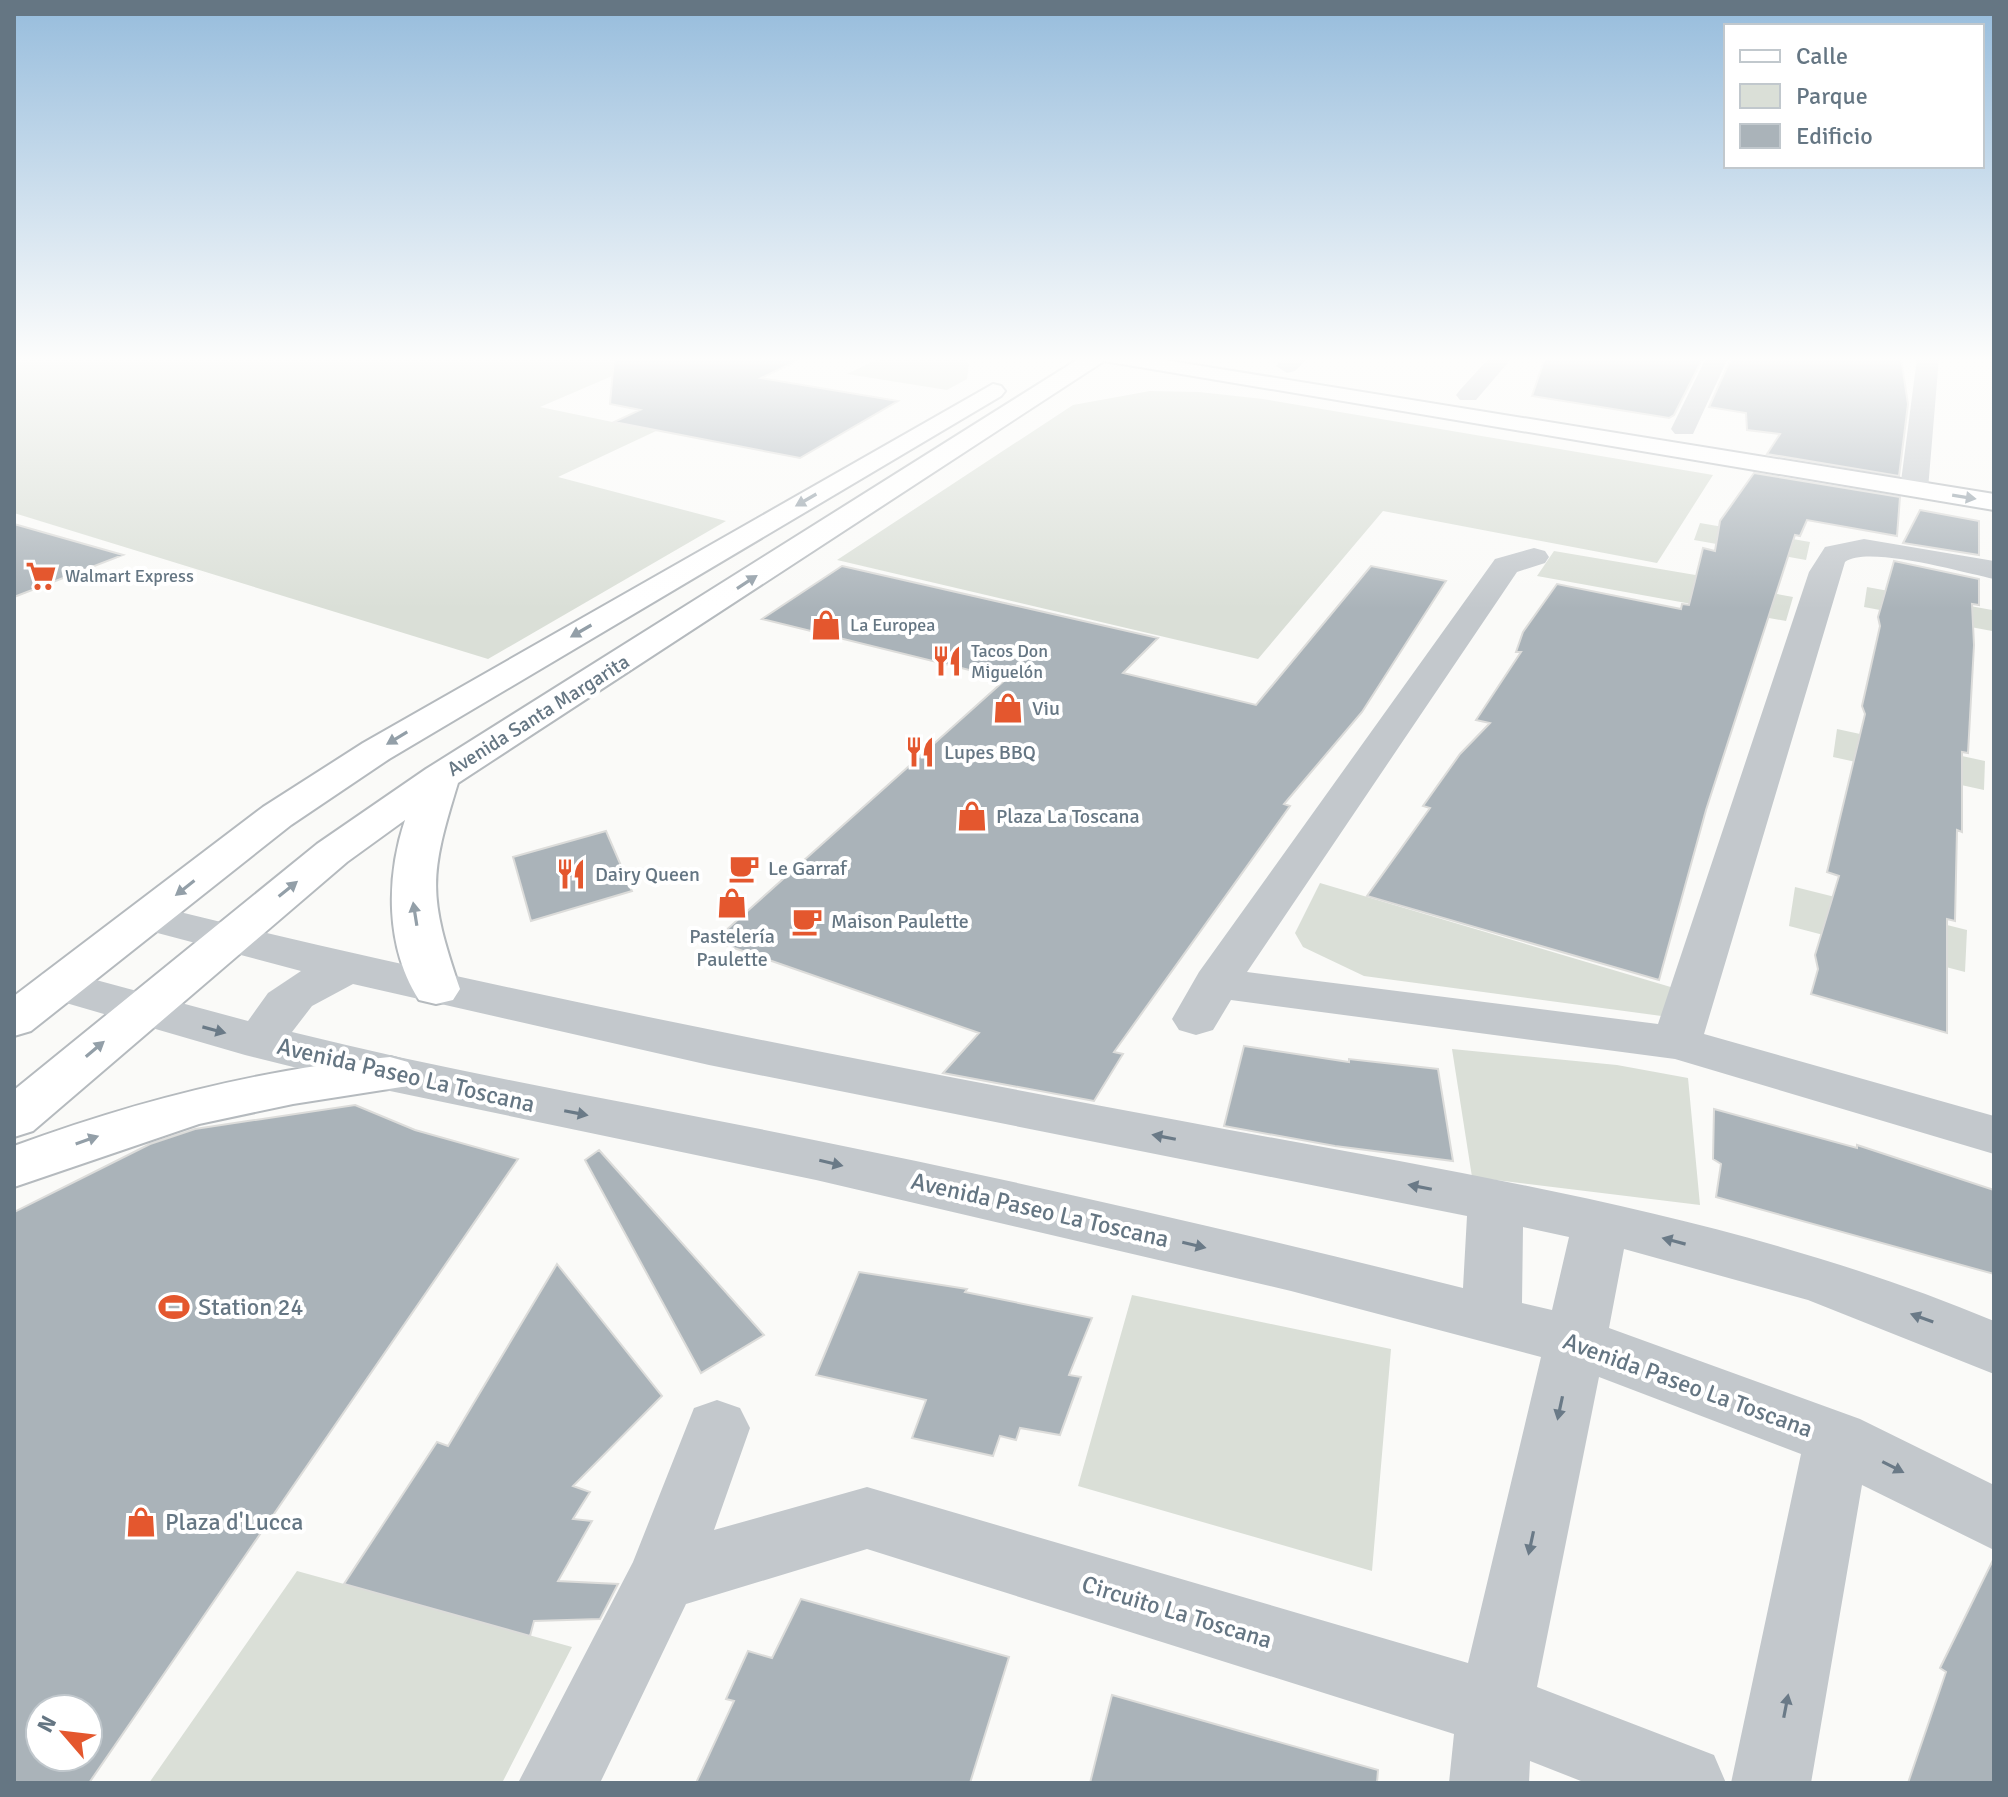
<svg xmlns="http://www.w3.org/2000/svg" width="2008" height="1797" viewBox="0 0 2008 1797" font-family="Signika,sans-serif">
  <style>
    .green { fill: #dadfd7 }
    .building { fill: #aab3b9; stroke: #dcdcda; stroke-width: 2; fill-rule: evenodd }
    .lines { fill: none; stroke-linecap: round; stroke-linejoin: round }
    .major-casing { stroke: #b5babe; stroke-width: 4 }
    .minor { fill: #c3c8cc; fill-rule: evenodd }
    .major { fill: #fff; fill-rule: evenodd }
    .oneway { fill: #939fa8 }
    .oneway2 { fill: #6a7a87 }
    .labels { text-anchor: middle; stroke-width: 8; stroke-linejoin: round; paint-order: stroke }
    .far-poi-label { font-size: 18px; fill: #657683; stroke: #fff; text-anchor: start }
    .poi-label { font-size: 20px; fill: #657683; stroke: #fff; text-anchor: start }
    .street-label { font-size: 20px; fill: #657683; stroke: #fff }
    .near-street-label { font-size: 24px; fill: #657683; stroke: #fff }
    .near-poi-label { font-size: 24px; fill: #657683; stroke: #fff; text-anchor: start }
  </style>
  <rect width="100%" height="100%" fill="#fafaf8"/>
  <path class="green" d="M14,358h640l-114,49 116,24 -98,46 168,44 -238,138 -474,-146z
    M880,358h86l3,6 -2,15 -20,11 -100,-16z
    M1150,391l49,1 64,7 450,76 -56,88 -274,-52 -125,148 -421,-99 236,-155z
    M1700,523l110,19 -4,18 -112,-20z
    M1554,551l165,28 15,7 59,11 -7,24 -249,-45z
    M1867,587l125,23v21l-128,-24z
    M1837,729l148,32 -1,29 -151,-33z
    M1320,883l354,105 -5,29 -305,-41 -61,-29 -8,-14z
    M1795,887l172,43 -2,42 -176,-46z
    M1452,1049l165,16 71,13 12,127 -228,-28z
    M1132,1295l259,54 -19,222 -294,-85z
    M297,1571l275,76 -70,136h-353z"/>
  <path class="building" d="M614,358h189l-42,20 137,23 -98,57 -186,-36 26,-12 -30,-6z
    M1545,358h158l-29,57 -5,3 -137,-22z
    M1731,358h170l7,46 -9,72 -132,-22 13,-20 -33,-4 -1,-17 -37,-6z
    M1754,473l146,24 -3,39 -90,-16 -7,16 -5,-1 -89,275 -47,170 -292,-84 63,-88 -7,-2 37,-52 30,-31 -14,-3 45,-68h-5l7,-20 34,-48 124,25 1,-5 7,1 14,-57 12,3 5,-30z
    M1920,510l59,11v34l-76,-12z
    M14,524l109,31 -109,42z
    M1894,561l85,18v26l-7,-1 2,41 -6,108 -6,-1v80l-5,-2 -2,91 -8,-2v114l-136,-39 7,-25 -3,-14 24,-79 -12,-4 38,-158 -3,-8 18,-80 -2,-9z
    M842,566l316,72 -35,35 133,32 115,-139 75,15 -84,131 -78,92 6,2 -176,246 9,2 -29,47 -151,-28 36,-40 -265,-92 292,-262 -244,-60z
    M606,831l26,60 -101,30 -18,-64z
    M1244,1046l105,16v-3l89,10 15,92 -118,-15 -111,-20z
    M355,1105l60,25 103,29 -429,624h-75v-571l136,-68 45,-15zM40,1709h48v48h-48z
    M1714,1109l143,39v-3l137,45v84l-278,-77 5,-33 -8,-5z
    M599,1150l165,185 -63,38 -116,-213z
    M557,1264l105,132 -89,90 17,6 -17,27 19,2 -34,60 60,3 -18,35 -66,2 -4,15 -186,-52 93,-142 11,4z
    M859,1272l108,17 -2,3 127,26 -23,57 12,2 -21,58 -40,-7 -4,12 -16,-4 -7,20 -81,-18 14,-38 -110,-25z
    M1994,1558v225h-86l38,-111 -6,-4z
    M801,1599l208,58 -39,126h-274l38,-82 -8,-2 22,-48 24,7z
    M1112,1695l266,75 -1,13h-287z"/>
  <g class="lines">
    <g class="major-casing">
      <path id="major" d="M1080,358h72l842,136v16l-890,-149 -646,422c-29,94 -30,112 2,206l-7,11 -17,4 -17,-4c-34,-53 -33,-123 -14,-180l-58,42 -314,269 -19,6v-47l303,-246 109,-75z
        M993,384l8,2 4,5 -4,5 -612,363 -98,66 -260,206 -17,5v-40l249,-189 100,-64z
        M390,1057l18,5 7,12 -7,12 -115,18 -94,20 -185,63v-41c122,-45 246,-77 376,-89z"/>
    </g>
    <path class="minor" d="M1283,358h25l-13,13 -8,2 -11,-7z
      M1489,358h23l-36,42h-16l-4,-5 4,-5z
      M1706,358h22l-35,76h-18l-4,-5z
      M1917,358h22l-11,131 -4,6h-20l-4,-6z
      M1864,539l130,22v18c-30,-6 -126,-34 -149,-17l-141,472 290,82v38l-319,-95 -444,-59 -18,30 -17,5 -17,-5 -7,-11 27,-47 296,-413 39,-11 11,3 4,6 -4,6 -28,9 -270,400 411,52 151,-452 16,-25z
      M147,904c343,85 688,152 1035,217 274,52 553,92 812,200v53l-186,-74 -184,-51 -15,79 251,91 134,66v65l-132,-65 -51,298h-80l70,-329 -202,-77 -62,310 177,68 12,28h-140l-56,-22 -1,22h-80l5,-49 -587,-185 -181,55 -86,179h-82l115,-221 61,-154 23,-8 23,8 10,20 -36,102 153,-43 601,176 73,-306 -250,-66 -475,-111 -426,-89 -145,-36 -203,-59 -7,-11 7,-11 17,-4 189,51 20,-28 33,-22 -170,-45 -6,-9 6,-9zM353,984l356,81 758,151 -4,72c-215,-54 -432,-104 -649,-148 -174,-36 -350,-65 -522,-108l20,-26zM1523,1227l46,10 -17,73 -30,-7z"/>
    <use href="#major" class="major"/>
  </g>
  <defs><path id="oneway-solid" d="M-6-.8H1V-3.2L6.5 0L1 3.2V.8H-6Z" transform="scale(2)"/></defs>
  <g class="oneway">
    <use href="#oneway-solid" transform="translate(1964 497) rotate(9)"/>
    <use href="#oneway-solid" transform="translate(806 500) rotate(150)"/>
    <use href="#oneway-solid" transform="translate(747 582) rotate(-33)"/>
    <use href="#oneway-solid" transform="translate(581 631) rotate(150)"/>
    <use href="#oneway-solid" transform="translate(397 738) rotate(149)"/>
    <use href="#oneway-solid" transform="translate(185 888) rotate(142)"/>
    <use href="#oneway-solid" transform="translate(288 889) rotate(-39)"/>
    <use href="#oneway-solid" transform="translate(415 914) rotate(-99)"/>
    <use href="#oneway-solid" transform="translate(95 1049) rotate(-40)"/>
    <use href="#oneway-solid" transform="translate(87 1140) rotate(-19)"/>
  </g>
  <g class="oneway2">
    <use href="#oneway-solid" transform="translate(214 1030) rotate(15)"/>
    <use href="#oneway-solid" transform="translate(576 1113) rotate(11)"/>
    <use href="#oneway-solid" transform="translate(1164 1137) rotate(-169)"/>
    <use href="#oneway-solid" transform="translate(831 1163) rotate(13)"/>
    <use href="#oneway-solid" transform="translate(1420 1187) rotate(-169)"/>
    <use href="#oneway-solid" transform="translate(1674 1241) rotate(-165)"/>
    <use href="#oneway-solid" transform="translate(1194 1245) rotate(13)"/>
    <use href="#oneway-solid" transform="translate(1922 1318) rotate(-160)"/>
    <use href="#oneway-solid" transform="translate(1560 1408) rotate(102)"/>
    <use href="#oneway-solid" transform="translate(1893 1467) rotate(27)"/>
    <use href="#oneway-solid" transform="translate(1531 1543) rotate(102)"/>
    <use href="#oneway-solid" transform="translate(1786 1706) rotate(-79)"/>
  </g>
  <linearGradient id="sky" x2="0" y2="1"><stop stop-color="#96bcdc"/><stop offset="0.59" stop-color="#fdfdfc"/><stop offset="1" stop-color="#fdfdfc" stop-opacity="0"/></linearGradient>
  <rect width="2008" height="609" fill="url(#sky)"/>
  <defs>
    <g id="supermarket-bare" transform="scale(2.4)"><path d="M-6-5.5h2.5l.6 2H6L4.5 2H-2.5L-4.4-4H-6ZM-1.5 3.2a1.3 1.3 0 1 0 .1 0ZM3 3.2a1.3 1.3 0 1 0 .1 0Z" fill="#e4572e" stroke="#fff" stroke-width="2.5" paint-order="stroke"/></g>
    <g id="shop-bare" transform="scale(2.4)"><path d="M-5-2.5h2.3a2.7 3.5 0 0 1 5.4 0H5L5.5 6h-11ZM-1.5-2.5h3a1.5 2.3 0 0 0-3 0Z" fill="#e4572e" stroke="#fff" stroke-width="2.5" paint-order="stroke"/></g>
    <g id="restaurant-bare" transform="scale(2.4)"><path d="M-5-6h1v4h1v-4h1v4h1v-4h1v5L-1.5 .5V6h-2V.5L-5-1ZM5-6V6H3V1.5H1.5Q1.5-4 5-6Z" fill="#e4572e" stroke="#fff" stroke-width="2.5" paint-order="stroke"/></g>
    <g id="cafe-bare" transform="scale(2.4)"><path d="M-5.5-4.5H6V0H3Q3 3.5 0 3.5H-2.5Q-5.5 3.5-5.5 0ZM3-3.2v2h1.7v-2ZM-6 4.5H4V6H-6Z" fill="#e4572e" stroke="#fff" stroke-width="2.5" paint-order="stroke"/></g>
    <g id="stadium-bare" transform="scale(2.4)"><path d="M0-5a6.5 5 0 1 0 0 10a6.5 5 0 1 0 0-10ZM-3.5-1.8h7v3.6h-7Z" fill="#e4572e" stroke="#fff" stroke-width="2.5" paint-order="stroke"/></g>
  </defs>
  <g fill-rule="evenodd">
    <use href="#supermarket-bare" x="41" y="576"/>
    <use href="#shop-bare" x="826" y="625"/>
    <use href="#restaurant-bare" x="947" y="661"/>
    <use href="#shop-bare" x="1008" y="708"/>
    <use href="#restaurant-bare" x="920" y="752"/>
    <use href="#shop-bare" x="972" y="816"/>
    <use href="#cafe-bare" x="744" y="868"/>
    <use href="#restaurant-bare" x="571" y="874"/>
    <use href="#shop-bare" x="732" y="903"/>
    <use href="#cafe-bare" x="807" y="921"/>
    <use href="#stadium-bare" x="174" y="1307"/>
    <use href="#shop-bare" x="141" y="1522"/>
  </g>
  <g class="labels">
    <g class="far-poi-label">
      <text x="65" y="582">Walmart Express</text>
      <text x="850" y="631">La Europea</text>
      <text x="971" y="657">Tacos Don<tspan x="971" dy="21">Miguelón</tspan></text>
    </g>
    <g class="poi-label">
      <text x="1032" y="715">Viu</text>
      <text x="944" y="759">Lupes BBQ</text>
      <text x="996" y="823">Plaza La Toscana</text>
      <text x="768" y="875">Le Garraf</text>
      <text x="595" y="881">Dairy Queen</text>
      <text x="831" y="928">Maison Paulette</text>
      <text x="732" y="943" text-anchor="middle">Pastelería<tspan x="732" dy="23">Paulette</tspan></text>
    </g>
    <g class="street-label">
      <text transform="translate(538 715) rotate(-32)" y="7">Avenida Santa Margarita</text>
    </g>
    <g class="near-street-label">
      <text transform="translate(406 1075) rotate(13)" y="8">Avenida Paseo La Toscana</text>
      <text transform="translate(1040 1210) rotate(13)" y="8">Avenida Paseo La Toscana</text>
      <text transform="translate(1688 1385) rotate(20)" y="8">Avenida Paseo La Toscana</text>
      <text transform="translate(1177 1612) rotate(17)" y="8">Circuito La Toscana</text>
    </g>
    <g class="near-poi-label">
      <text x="198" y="1315">Station 24</text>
      <text x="165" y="1530">Plaza d'Lucca</text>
    </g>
  </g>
  <rect width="2008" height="1797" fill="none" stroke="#657683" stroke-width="32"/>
  <rect x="1724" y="24" width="260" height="144" fill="#ffffff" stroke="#c1c8cd" stroke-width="2"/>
  <rect x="1740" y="50" width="40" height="12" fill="#ffffff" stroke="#c1c8cd" stroke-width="2"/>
  <text x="1796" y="64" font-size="24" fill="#657683">Calle</text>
  <rect x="1740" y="84" width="40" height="24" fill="#dadfd7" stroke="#c1c8cd" stroke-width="2"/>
  <text x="1796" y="104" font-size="24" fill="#657683">Parque</text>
  <rect x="1740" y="124" width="40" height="24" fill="#aab3b9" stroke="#c1c8cd" stroke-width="2"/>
  <text x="1796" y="144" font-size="24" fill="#657683">Edificio</text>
  <g transform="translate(64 1733) rotate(298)"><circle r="38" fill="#ffffff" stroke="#c1c8cd" stroke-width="2"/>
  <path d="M0-6L14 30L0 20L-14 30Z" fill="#e4572e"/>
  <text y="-12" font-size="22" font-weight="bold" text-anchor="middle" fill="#657683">N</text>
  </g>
</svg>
